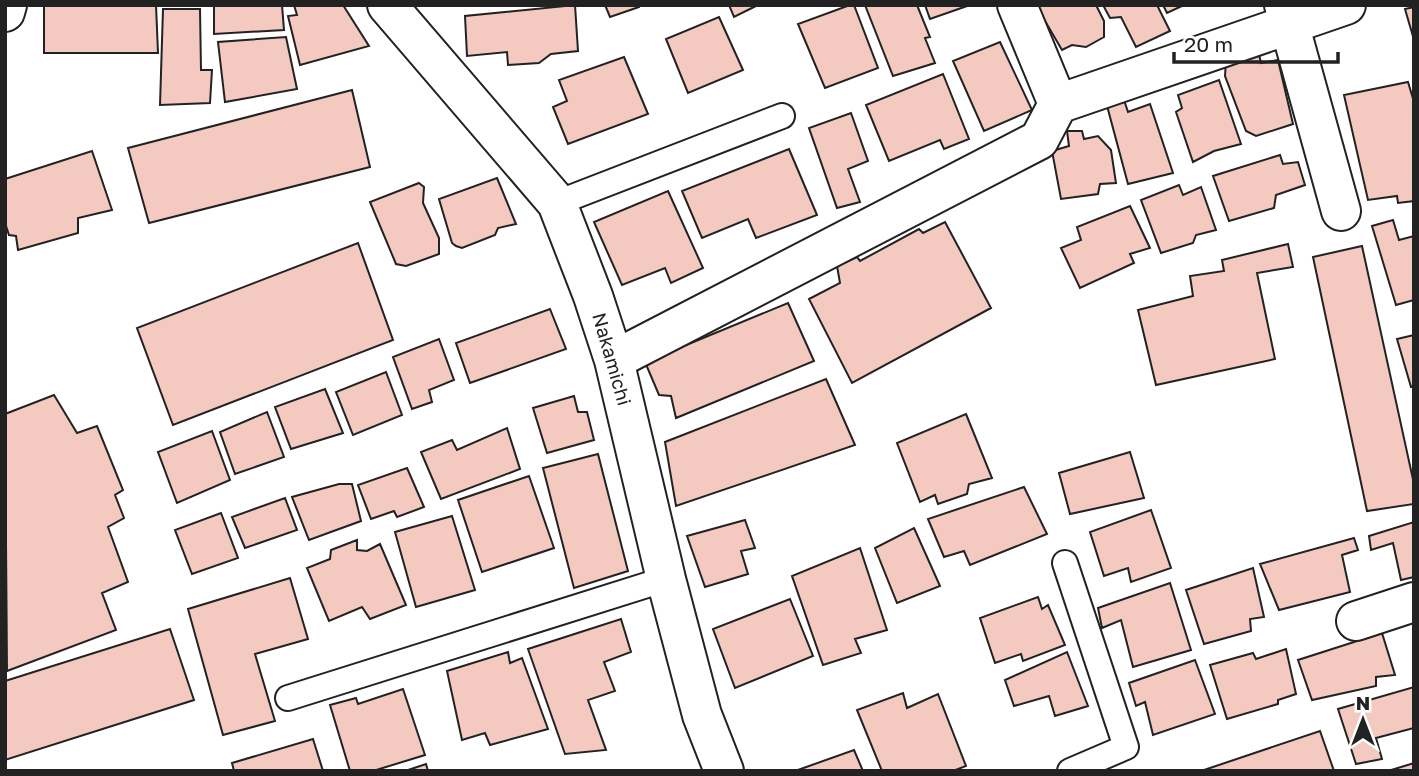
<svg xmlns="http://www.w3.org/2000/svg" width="1419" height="776" viewBox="0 0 1419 776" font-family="'Golos Text',sans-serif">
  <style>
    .building { fill: #f3c9c0; stroke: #222; stroke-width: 2 }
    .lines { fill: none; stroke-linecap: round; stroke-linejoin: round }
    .service-casing { stroke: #222; stroke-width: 28 }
    .minor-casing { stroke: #222; stroke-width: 42 }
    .service { stroke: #fff; stroke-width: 24 }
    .minor { stroke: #fff; stroke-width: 38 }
    .labels { text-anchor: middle; stroke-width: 5; stroke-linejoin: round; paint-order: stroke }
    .street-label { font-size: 19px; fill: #222; stroke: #fff }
  </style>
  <rect width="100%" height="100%" fill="#fff"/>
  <path class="building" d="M44,5h112l2,48h-114z
    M214,5h68l2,25 -70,4z
    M294,5h49l26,41 -69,19 -12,-49 9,-1z
    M575,5l3,46 -27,3 -12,9 -31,2 -1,-13 -40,4 -2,-40z
    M605,5h34v2l-29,10z
    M729,5h29l-24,12z
    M850,5h4l24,63 -53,20 -27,-64z
    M865,5h52l13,32 -5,1 10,25 -42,13z
    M925,5h45l-40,14z
    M1039,5h57l8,16v16l-18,10 -14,-2 -10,5 -24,-41z
    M1103,5h54l13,26 -34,16 -15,-30 -11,1z
    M1163,5h21l-17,8z
    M1414,7v33l-9,-31z
    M163,9h37l1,61h11l-2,33 -50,2z
    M719,17l24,53 -55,23 -22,-54z
    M286,37l11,52 -72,13 -7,-60z
    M1000,42l32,68 -48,21 -31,-70z
    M1258,50l3,13 17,-3 15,64 -37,12 -10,-5 -21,-55 1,-16z
    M624,57l24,57 -80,30 -15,-37 14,-6 -8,-21z
    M943,74l26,65 -25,10 -4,-9 -51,21 -23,-56z
    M1219,80l22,64 -27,7 -21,11 -17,-50 6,-4 -4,-13z
    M1408,82l6,20v99l-16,2 -1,-7 -29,4 -24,-105z
    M352,90l18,77 -221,56 -21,-75z
    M1124,100l4,12 22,-8 23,69 -45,11 -22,-82z
    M851,113l17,48 -20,8 12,33 -23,6 -28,-80z
    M1067,131h15l2,8 14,-3 13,14 5,33 -16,1 -2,10 -37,5 -9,-48 17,-5z
    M789,149l28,66 -61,23 -8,-19 -46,19 -20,-47z
    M92,151l20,59 -34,8v15l-60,17 -2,-14 -7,-1 -4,-12v-44z
    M1280,155l3,9 15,-2 7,23 -29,10 -2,13 -45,13 -16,-45z
    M497,178l19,46 -18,4 -3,7 -33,13 -6,-2 -4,-3 -13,-44z
    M419,183l5,4 -1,16 16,35v16l-33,12 -10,-2 -26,-62z
    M1179,185l4,10 18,-8 15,43 -20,5 -3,8 -32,10 -20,-53z
    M668,191l35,77 -32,15 -6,-15 -43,17 -28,-63z
    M1130,206l20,42 -20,6 4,9 -54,25 -19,-40 20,-8 -4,-13z
    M1393,220l6,20 15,-4v64l-18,5 -24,-79z
    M945,222l46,86 -139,75 -43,-84 31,-16 -3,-17 20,-9 3,4 59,-32 4,4z
    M358,243l35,97 -220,85 -36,-97z
    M1288,244l5,23 -36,6 18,86 -119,26 -18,-75 55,-14 -3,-20 34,-5 -2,-11z
    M1362,246l52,238v20l-47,7 -54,-254z
    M788,303l26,58 -138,57 -5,-22 -12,-1 -14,-33z
    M550,309l16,40 -96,34 -14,-40z
    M1414,335v51l-3,1 -14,-48z
    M439,339l15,41 -25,10 3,12 -20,7 -19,-52z
    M386,372l16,43 -49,20 -17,-43z
    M826,379l29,66 -179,61 -11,-64z
    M325,389l18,44 -52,16 -16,-42z
    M54,395l23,38 20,-7 26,64 -8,5 9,23 -16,9 20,55 -26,11 14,37 -109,41 -2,-257z
    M574,396l4,16h9l7,28 -47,13 -14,-45z
    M267,412l17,45 -49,17 -15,-42z
    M966,414l26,64 -23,6 -2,10 -29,10 -3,-9 -15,7 -23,-59z
    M507,428l13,41 -79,30 -20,-47 31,-12 5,10z
    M212,431l18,49 -53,23 -19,-51z
    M1130,452l14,46 -74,16 -11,-41z
    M598,454l30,117 -54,17 -31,-120z
    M407,468l17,39 -27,10 -3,-6 -23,8 -13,-34z
    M529,476l25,72 -72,24 -24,-72z
    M339,484h13l9,37 -52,19 -17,-43z
    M1024,487l23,47 -77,31 -6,-14 -20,6 -16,-38z
    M285,498l12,32 -52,18 -13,-31z
    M1151,510l20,58 -40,14 -3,-14 -24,8 -14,-44z
    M221,513l17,45 -46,16 -17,-44z
    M452,516l23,74 -59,17 -21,-75z
    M745,520l10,28 -14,3 7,23 -43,13 -18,-51z
    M1414,522v55l-13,3 -8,-37 -22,7 -2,-14z
    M914,528l26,58 -43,17 -22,-55z
    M1354,538l4,12 -16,5 8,37 -71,18 -19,-46z
    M357,540v10l10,1 13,-7 26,61 -36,14 -8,-12 -33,14 -22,-53 23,-9 1,-9z
    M860,548l27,82 -32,9 6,14 -38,12 -31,-89z
    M1253,568l11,49 -14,2 1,12 -47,13 -18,-54z
    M290,578l18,61 -53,15 20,67 -52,14 -35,-126z
    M1170,583l21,67 -58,17 -12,-47 -19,8 -4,-20z
    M1038,597l4,12 6,-4 17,40 -42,16 -2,-7 -26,9 -15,-45z
    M790,599l23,57 -78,32 -22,-59z
    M621,619l10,33 -27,10 11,29 -27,9 18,50 -41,4 -37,-105z
    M170,629l24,71 -189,60v-79z
    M1382,633l13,42 -19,2v9l-64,14 -14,-40z
    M1286,649l10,45 -18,6v4l-51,15 -17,-54 43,-12 3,6z
    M508,652l2,11 12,-5 26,71 -58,16 -5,-12 -23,7 -15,-69z
    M1067,652l21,54 -33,10 -6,-20 -35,10 -9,-26z
    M1195,660l20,54 -62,21 -8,-33 -9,4 -7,-23z
    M1414,687v41l-38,10 6,21 -26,5 -18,-55z
    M403,689l22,66 -52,16h-23l-20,-66 26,-7 2,6z
    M903,693l4,15 31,-14 28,72 -13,5h-71l-25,-61z
    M1320,731l14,40h-133z
    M313,739l10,32h-89l-2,-8z
    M854,750l9,21h-68z
    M1414,763v8h-26z
    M426,764l2,7h-23z"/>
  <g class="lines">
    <g class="service-casing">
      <path id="service" d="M557,203l225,-87
        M1065,563l61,184 -56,24
        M288,698l378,-119"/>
    </g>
    <g class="minor-casing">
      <path id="minor" d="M387,5l170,198 36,93 21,64 52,219 36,136 22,56
        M1017,5l41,99 288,-99
        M1284,5l57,206
        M5,12l2,-7
        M614,360l425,-220 19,-36
        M1356,621l58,-19"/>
    </g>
    <use href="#service" class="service"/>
    <use href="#minor" class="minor"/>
  </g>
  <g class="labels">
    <g class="street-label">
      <text transform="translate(612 359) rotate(74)" y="7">Nakamichi</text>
    </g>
  </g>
  <rect width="1419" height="776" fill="none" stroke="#222222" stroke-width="14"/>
  <g transform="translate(1363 720)" stroke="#ffffff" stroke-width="5" paint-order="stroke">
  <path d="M0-5L12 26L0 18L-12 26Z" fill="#222222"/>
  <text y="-10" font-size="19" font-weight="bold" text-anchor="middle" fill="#222222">N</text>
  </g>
  <path d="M1174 52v10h164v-10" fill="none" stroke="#222222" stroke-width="3.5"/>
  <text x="1184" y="52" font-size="21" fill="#222222" stroke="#ffffff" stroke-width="5" paint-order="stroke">20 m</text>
</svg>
